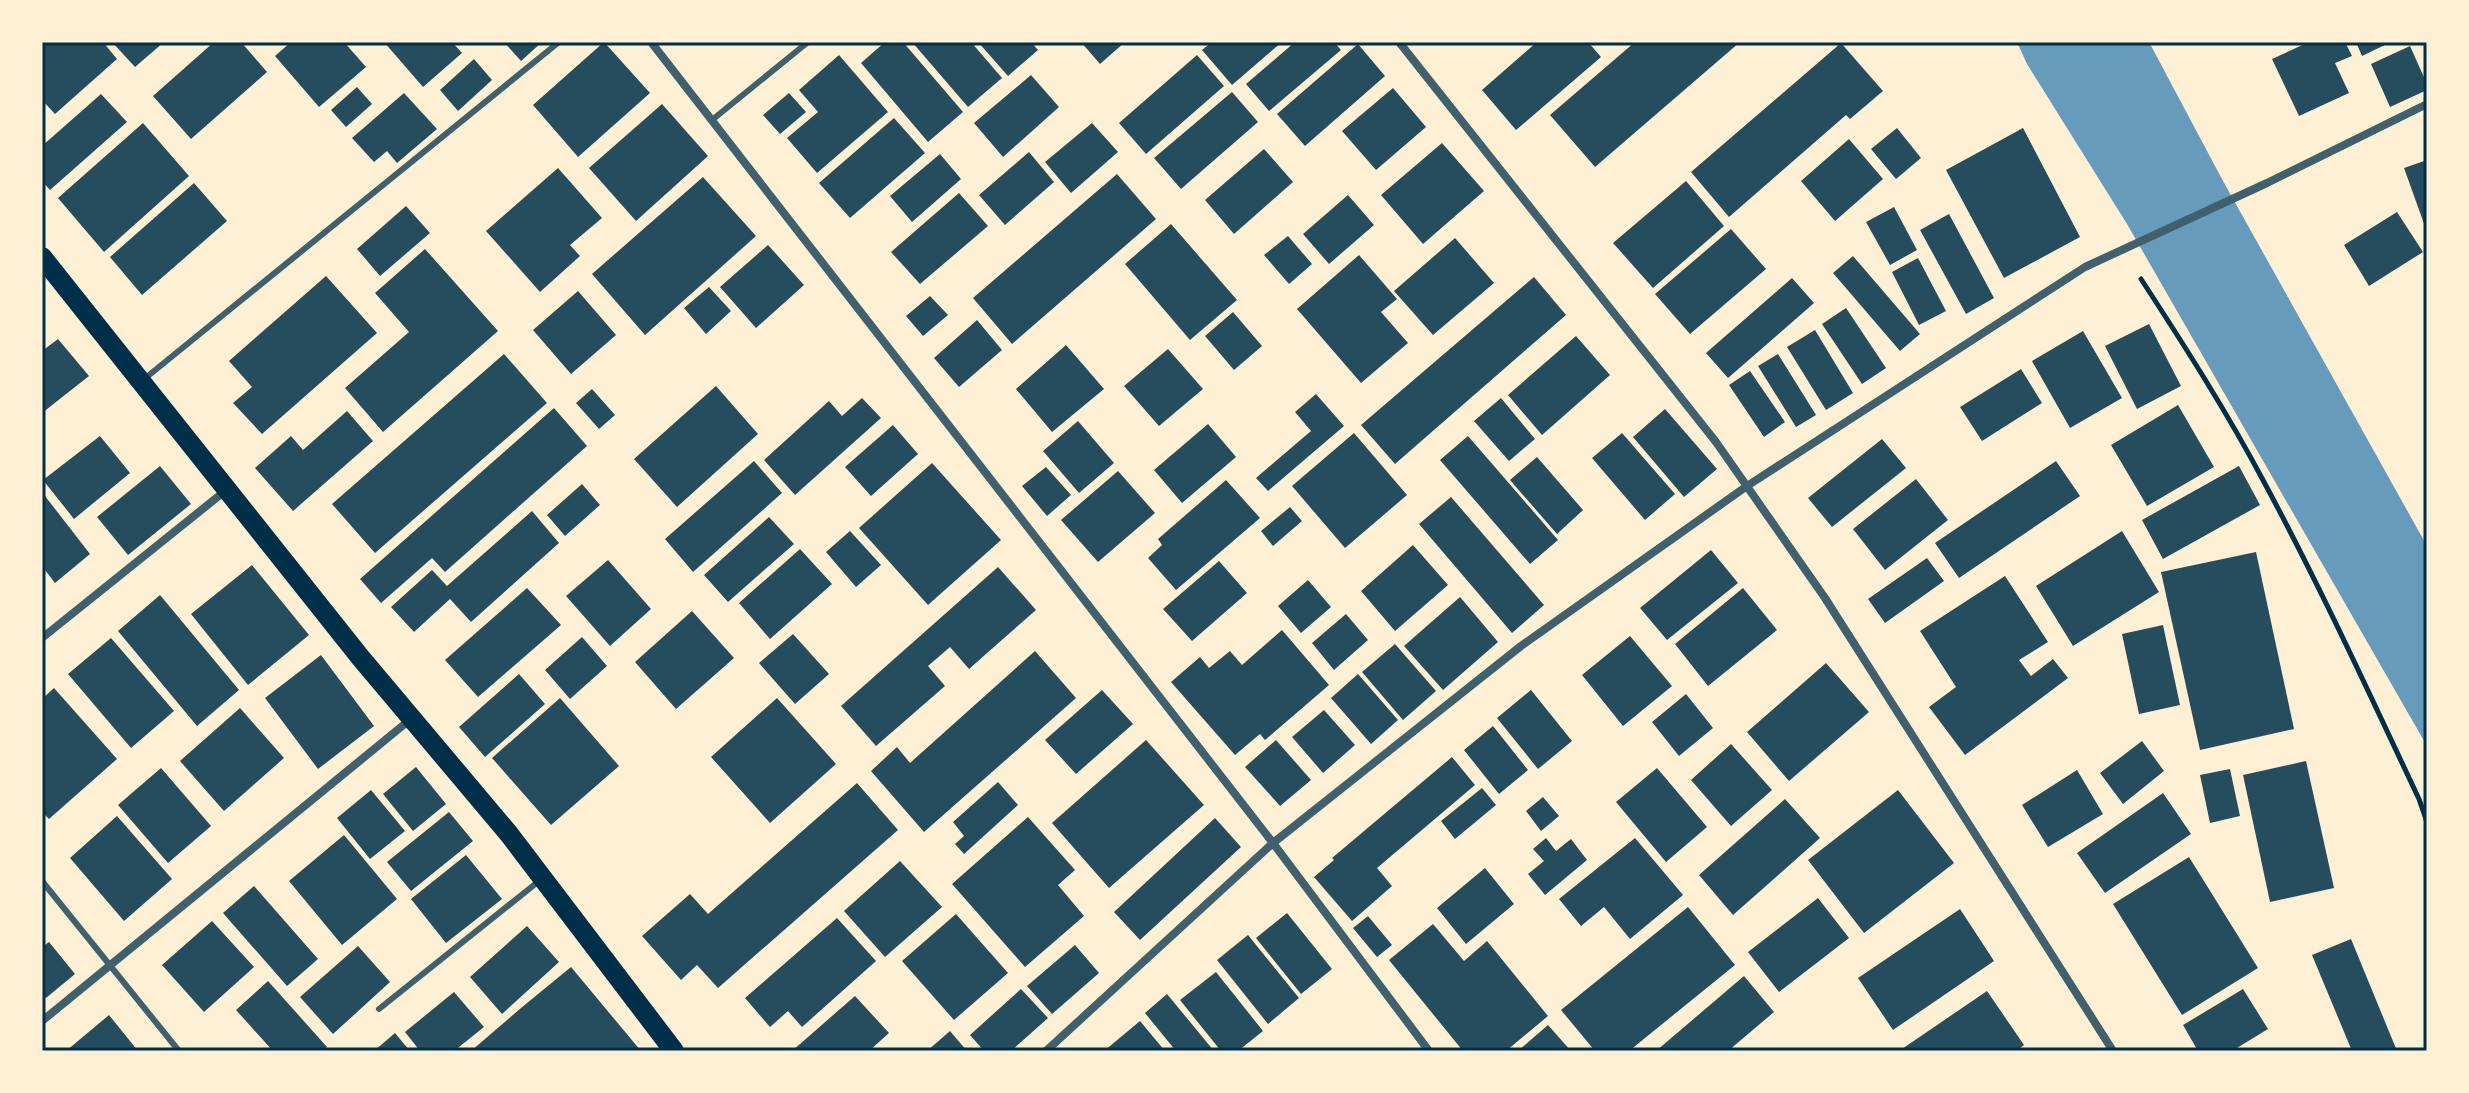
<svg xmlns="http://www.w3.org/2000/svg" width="2469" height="1093" viewBox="0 0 2469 1093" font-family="Raleway,sans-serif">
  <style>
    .water { fill: #669bbc }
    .building { fill: #264d5e }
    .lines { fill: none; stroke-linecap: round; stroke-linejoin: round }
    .path { stroke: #003049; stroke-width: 5 }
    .service { stroke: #3f606c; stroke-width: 6 }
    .minor { stroke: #3f606c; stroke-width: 8 }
    .primary { stroke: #003049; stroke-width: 20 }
    .neatline { fill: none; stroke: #003049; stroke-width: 3 }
  </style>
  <rect width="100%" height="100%" fill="#fdf0d5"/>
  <path class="water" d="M2017,42h132l74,139 204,365v200l-300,-522 -100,-160z"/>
  <path class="building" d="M42,42h61l14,17 -62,55 -13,-14z
    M112,42h52l-29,25z
    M214,42h27l26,30 -76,67 -38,-43z
    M291,42h53l22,25 -47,40 -44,-51z
    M384,42h68l10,11 -39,34z
    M504,42h38l-21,19z
    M604,42l46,51 -72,64 -45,-52z
    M885,42h18l60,70 -35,30 -67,-79z
    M912,42h59l31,36 -34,29z
    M978,42h53l7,8 -30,26z
    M1081,42h44l-25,22z
    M1212,42h70l-50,43 -30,-35z
    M1295,42h39l7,8 -72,61 -23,-27z
    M1537,42h51l13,15 -85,73 -34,-40z
    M1635,42h105l-145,125 -45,-52z
    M2309,42h36l7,14 -17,7 14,30 -50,23 -27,-57z
    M2356,42h35l-29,14z
    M1841,43l42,48 -33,28 -4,-4 -117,102 -38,-45z
    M1358,44l27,32 -80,70 -28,-32z
    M2410,46l17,38v6l-37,17 -19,-43z
    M839,55l49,57 -71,61 -30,-35 31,-26 -19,-22z
    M1197,55l27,31 -78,68 -27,-31z
    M474,59l18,21 -34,31 -18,-21z
    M1031,75l28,32 -56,50 -29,-34z
    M357,87l15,17 -26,23 -15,-17z
    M1393,88l33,39 -50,43 -34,-39z
    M1232,92l26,30 -77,67 -27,-31z
    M404,93l33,36 -40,34 -10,-12 -13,11 -22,-24z
    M789,93l17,19 -26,22 -17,-19z
    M101,94l26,28 -77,68 -8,-9v-35z
    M662,104l46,52 -72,65 -47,-53z
    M894,118l31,35 -75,65 -31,-35z
    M143,123l46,53 -85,76 -46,-54z
    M1092,123l26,29 -47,41 -26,-31z
    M1897,128l24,30 -25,21 -25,-30z
    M2023,128l57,109 -76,41 -58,-108z
    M1849,139l34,40 -48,42 -34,-40z
    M1442,143l42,48 -61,53 -42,-49z
    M1264,149l29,33 -59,52 -29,-34z
    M1029,152l25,30 -49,43 -26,-30z
    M940,154l21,25 -49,43 -22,-26z
    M2427,160v72l-23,-64z
    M558,168l44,50 -32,27 10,11 -40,36 -54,-61z
    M1117,174l39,45 -144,125 -39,-46z
    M703,177l53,59 -111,99 -53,-61z
    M1686,181l38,45 -71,62 -40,-45z
    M194,183l33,38 -85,74 -32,-38z
    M959,193l29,33 -68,58 -29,-32z
    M1348,195l26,30 -45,39 -26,-30z
    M406,206l24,27 -50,43 -23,-27z
    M1894,207l23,43 -27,15 -24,-43z
    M2397,212l26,40 -54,34 -25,-41z
    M1949,214l45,84 -28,16 -46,-84z
    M1171,224l66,76 -47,40 -65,-76z
    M1731,229l35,40 -76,65 -35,-40z
    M1288,236l24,28 -23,20 -25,-29z
    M1455,238l39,45 -61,52 -39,-44z
    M768,245l36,40 -48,43 -36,-41z
    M425,249l73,82 -115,101 -38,-44 64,-56 -34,-39z
    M1359,255l38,44 -16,13 27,31 -47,40 -64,-74z
    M1853,256l67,78 -20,17 -67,-78z
    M1918,258l28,53 -27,14 -27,-53z
    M326,276l51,57 -115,101 -29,-31 19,-16 -23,-26z
    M1534,277l32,38 -171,149 -34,-39z
    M1792,278l22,25 -86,75 -22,-25z
    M709,287l22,24 -25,23 -22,-26z
    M578,291l38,44 -45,39 -38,-44z
    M930,296l18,19 -25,21 -17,-20z
    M1846,308l40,60 -24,16 -40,-60z
    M1233,312l29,34 -28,24 -29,-34z
    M977,320l25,30 -43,37 -25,-29z
    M2149,324l32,62 -44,23 -32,-63z
    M1815,330l38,63 -27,17 -39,-63z
    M2083,331l39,67 -52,30 -38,-67z
    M1576,336l34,39 -68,60 -34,-40z
    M58,339l31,37 -47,37v-62z
    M1066,345l38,44 -52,43 -36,-43z
    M1168,349l35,40 -44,37 -35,-40z
    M504,354l43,49 -172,150 -43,-49z
    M1778,354l38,61 -20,12 -38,-61z
    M2021,369l21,34 -60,38 -22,-34z
    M1750,371l35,51 -21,15 -35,-52z
    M716,386l42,48 -81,73 -43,-48z
    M592,389l23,26 -16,14 -23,-26z
    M1316,394l28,32 -76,65 -12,-13 55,-47 -16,-19z
    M862,398l19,20 -86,77 -31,-35 65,-59 13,15z
    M1501,398l34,41 -26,22 -35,-40z
    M2178,405l36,62 -67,39 -36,-61z
    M554,408l33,38 -142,126 -13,-14 -51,45 -21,-24z
    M1665,409l52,60 -33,28 -51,-60z
    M347,411l26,30 -80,70 -38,-43 36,-32 12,14z
    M1078,421l36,42 -35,30 -36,-42z
    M1208,424l28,33 -54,46 -28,-33z
    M893,425l25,29 -47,42 -26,-29z
    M1354,433l53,62 -62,53 -53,-62z
    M1622,433l53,61 -30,26 -53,-62z
    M100,436l30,37 -56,46 -31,-39z
    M1468,436l90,104 -28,24 -90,-104z
    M1882,439l24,29 -74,59 -24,-29z
    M1537,457l46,53 -26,24 -47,-54z
    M754,461l28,32 -89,79 -28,-33z
    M2056,461l24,35 -121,82 -24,-35z
    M932,463l69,77 -73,65 -69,-77z
    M160,466l31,38 -63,51 -31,-38z
    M2239,466l21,39 -97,54 -21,-39z
    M1046,467l25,28 -24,21 -25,-30z
    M1118,471l37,42 -57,49 -37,-42z
    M1916,479l32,41 -63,50 -32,-41z
    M1226,480l34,38 -84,72 -28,-32 14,-13 -4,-6z
    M582,484l18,21 -35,31 -18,-21z
    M45,496l45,58 -35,29 -13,-17v-68z
    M1451,497l93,108 -32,28 -93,-109z
    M1290,507l12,14 -29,25 -12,-15z
    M532,511l27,32 -88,79 -21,-23 -36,33 -23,-25 41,-37 15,16z
    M769,517l25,27 -66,58 -24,-27z
    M850,531l31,34 -25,22 -30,-35z
    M2122,531l37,61 -86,54 -37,-60z
    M1413,545l35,40 -53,46 -34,-40z
    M800,549l32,35 -62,55 -31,-36z
    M1711,550l27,33 -71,57 -27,-32z
    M2256,552l38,177 -94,21 -39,-178z
    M1927,558l17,23 -59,42 -17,-24z
    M608,560l43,49 -41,37 -44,-50z
    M1219,561l28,32 -55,48 -29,-32z
    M252,565l57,70 -61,50 -57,-71z
    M998,567l38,43 -67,59 -19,-22 -22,19 17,20 -69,60 -35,-40z
    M2005,576l43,66 -29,18 12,16 22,-17 15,19 -103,77 -36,-48 27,-20 -36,-56z
    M1308,580l23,27 -30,26 -23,-27z
    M527,588l34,37 -83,72 -33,-37z
    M1743,588l34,42 -69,56 -33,-42z
    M160,595l79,95 -42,36 -79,-95z
    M1460,597l38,45 -55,48 -39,-44z
    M692,611l42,47 -58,51 -41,-47z
    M1346,614l22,26 -34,30 -22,-27z
    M2163,625l17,80 -41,9 -17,-80z
    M1282,630l47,55 -64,55 -5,-6 -25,21 -64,-73 29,-25 9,11 21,-17 12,14z
    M793,634l36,40 -34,30 -36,-41z
    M1630,636l42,50 -49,40 -41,-51z
    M582,637l25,29 -37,33 -25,-29z
    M111,638l63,73 -43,37 -63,-74z
    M1395,644l41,47 -33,29 -41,-48z
    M1035,651l41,47 -152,134 -53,-61 26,-24 13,16z
    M321,655l53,71 -56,43 -53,-71z
    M1826,663l43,49 -80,69 -42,-49z
    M519,674l26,30 -60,53 -26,-30z
    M1358,674l40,46 -27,24 -40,-46z
    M54,688l63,71 -68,60 -7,-7v-113z
    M1102,690l31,34 -57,50 -31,-34z
    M1531,690l41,51 -34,28 -41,-51z
    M1686,694l27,34 -34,28 -27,-34z
    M560,698l59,68 -68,59 -59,-67z
    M777,698l59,66 -66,59 -59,-66z
    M240,708l44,50 -60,53 -44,-50z
    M1324,710l31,35 -32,28 -31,-36z
    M1493,726l35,44 -29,24 -35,-44z
    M1146,740l58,65 -95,83 -57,-65z
    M1276,740l35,40 -31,26 -35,-39z
    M2142,741l22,30 -41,33 -23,-31z
    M1731,744l41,46 -41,36 -40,-46z
    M1452,757l23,28 -98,83 15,18 -40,35 -38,-44 20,-17 -2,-2z
    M2306,761l28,127 -64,14 -27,-127z
    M416,767l30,37 -33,27 -30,-37z
    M161,768l50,58 -43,37 -50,-58z
    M1657,768l50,59 -41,35 -50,-60z
    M2230,769l10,47 -30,7 -10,-48z
    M2077,770l26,44 -55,33 -26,-42z
    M998,782l20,23 -54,49 -9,-10 9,-8 -11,-14z
    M857,783l41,47 -180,158 -21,-23 -16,15 -39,-44 48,-42 18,20z
    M1482,788l14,17 -41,34 -14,-18z
    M371,790l34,41 -35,28 -33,-41z
    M1898,790l56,73 -90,70 -56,-73z
    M2163,793l28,41 -86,59 -28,-40z
    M1543,797l16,19 -18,15 -15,-20z
    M1785,799l35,39 -87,77 -34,-40z
    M449,812l24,29 -62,50 -24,-29z
    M117,816l55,63 -48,42 -54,-63z
    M1028,817l47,53 -17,15 26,31 -59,51 -73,-83z
    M1215,818l26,29 -101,93 -26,-28z
    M344,835l53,64 -55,46 -53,-64z
    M1546,838l10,13 15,-12 16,21 -42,35 -17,-21 16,-13 -11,-12z
    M1635,838l48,57 -53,44 -26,-32 -23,19 -22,-27z
    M466,855l36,44 -56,44 -35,-44z
    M2189,857l69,111 -76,47 -69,-111z
    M900,861l42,46 -57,50 -41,-46z
    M1485,868l29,36 -48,40 -29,-36z
    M254,886l64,73 -31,27 -64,-73z
    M1818,898l31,40 -70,54 -31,-40z
    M1688,907l47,58 -106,86h-34l-34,-41z
    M1960,909l34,52 -101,69 -35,-52z
    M1287,913l45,56 -31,25 -45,-56z
    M956,914l52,59 -54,47 -52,-59z
    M1368,916l24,29 -15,12 -24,-29z
    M837,918l39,43 -74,66 -14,-16 -18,16 -25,-29z
    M212,921l42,46 -50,45 -42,-47z
    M1433,924l31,37 23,-20 61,75 -42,35h-43l-74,-91z
    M527,926l32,36 -57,52 -32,-37z
    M1248,935l51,63 -31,26 -51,-64z
    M2351,939l46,112h-45l-40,-96z
    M49,942l26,32 -29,24 -4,-5v-46z
    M1075,945l24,28 -47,41 -25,-28z
    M358,946l32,36 -57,52 -33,-37z
    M571,967l70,84h-170l50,-43z
    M1216,972l47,59 -25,20h-17l-41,-51z
    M1744,976l30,36 -46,39h-72z
    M268,981l59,66 -5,4h-49l-37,-41z
    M1021,989l27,29 -37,33h-27l-14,-16z
    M2243,989l25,40 -36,22h-34l-15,-26z
    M1987,991l37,54 -8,6h-117z
    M454,992l30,35 -30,24h-34l-15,-19z
    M1167,994l47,57h-38l-31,-38z
    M855,996l34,37 -20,18h-77z
    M109,1015l29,36h-72z
    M1140,1021l25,30h-61z
    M1548,1025l23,26h-53z
    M950,1031l17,20h-40z
    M395,1033l15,18h-36z"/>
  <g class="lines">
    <path class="path" d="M2141,279c43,66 86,133 123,203 56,104 105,211 155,317l8,23"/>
    <path class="service" d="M712,120l96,-78
      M143,380l416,-338
      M42,881l137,170
      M379,1009l160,-128"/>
    <path class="minor" d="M651,42l622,801 156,208
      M1399,42l317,400 109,156 288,453
      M42,638l183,-147
      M42,1021l370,-303
      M1046,1051l227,-208 248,-197 226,-160 338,-219 182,-84 160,-79"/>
    <path class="primary" d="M42,257l318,400 149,177 165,217"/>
  </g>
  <rect width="2469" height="1093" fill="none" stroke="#fdf0d5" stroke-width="88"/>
  <rect x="44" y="44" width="2381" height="1005" class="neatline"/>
</svg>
